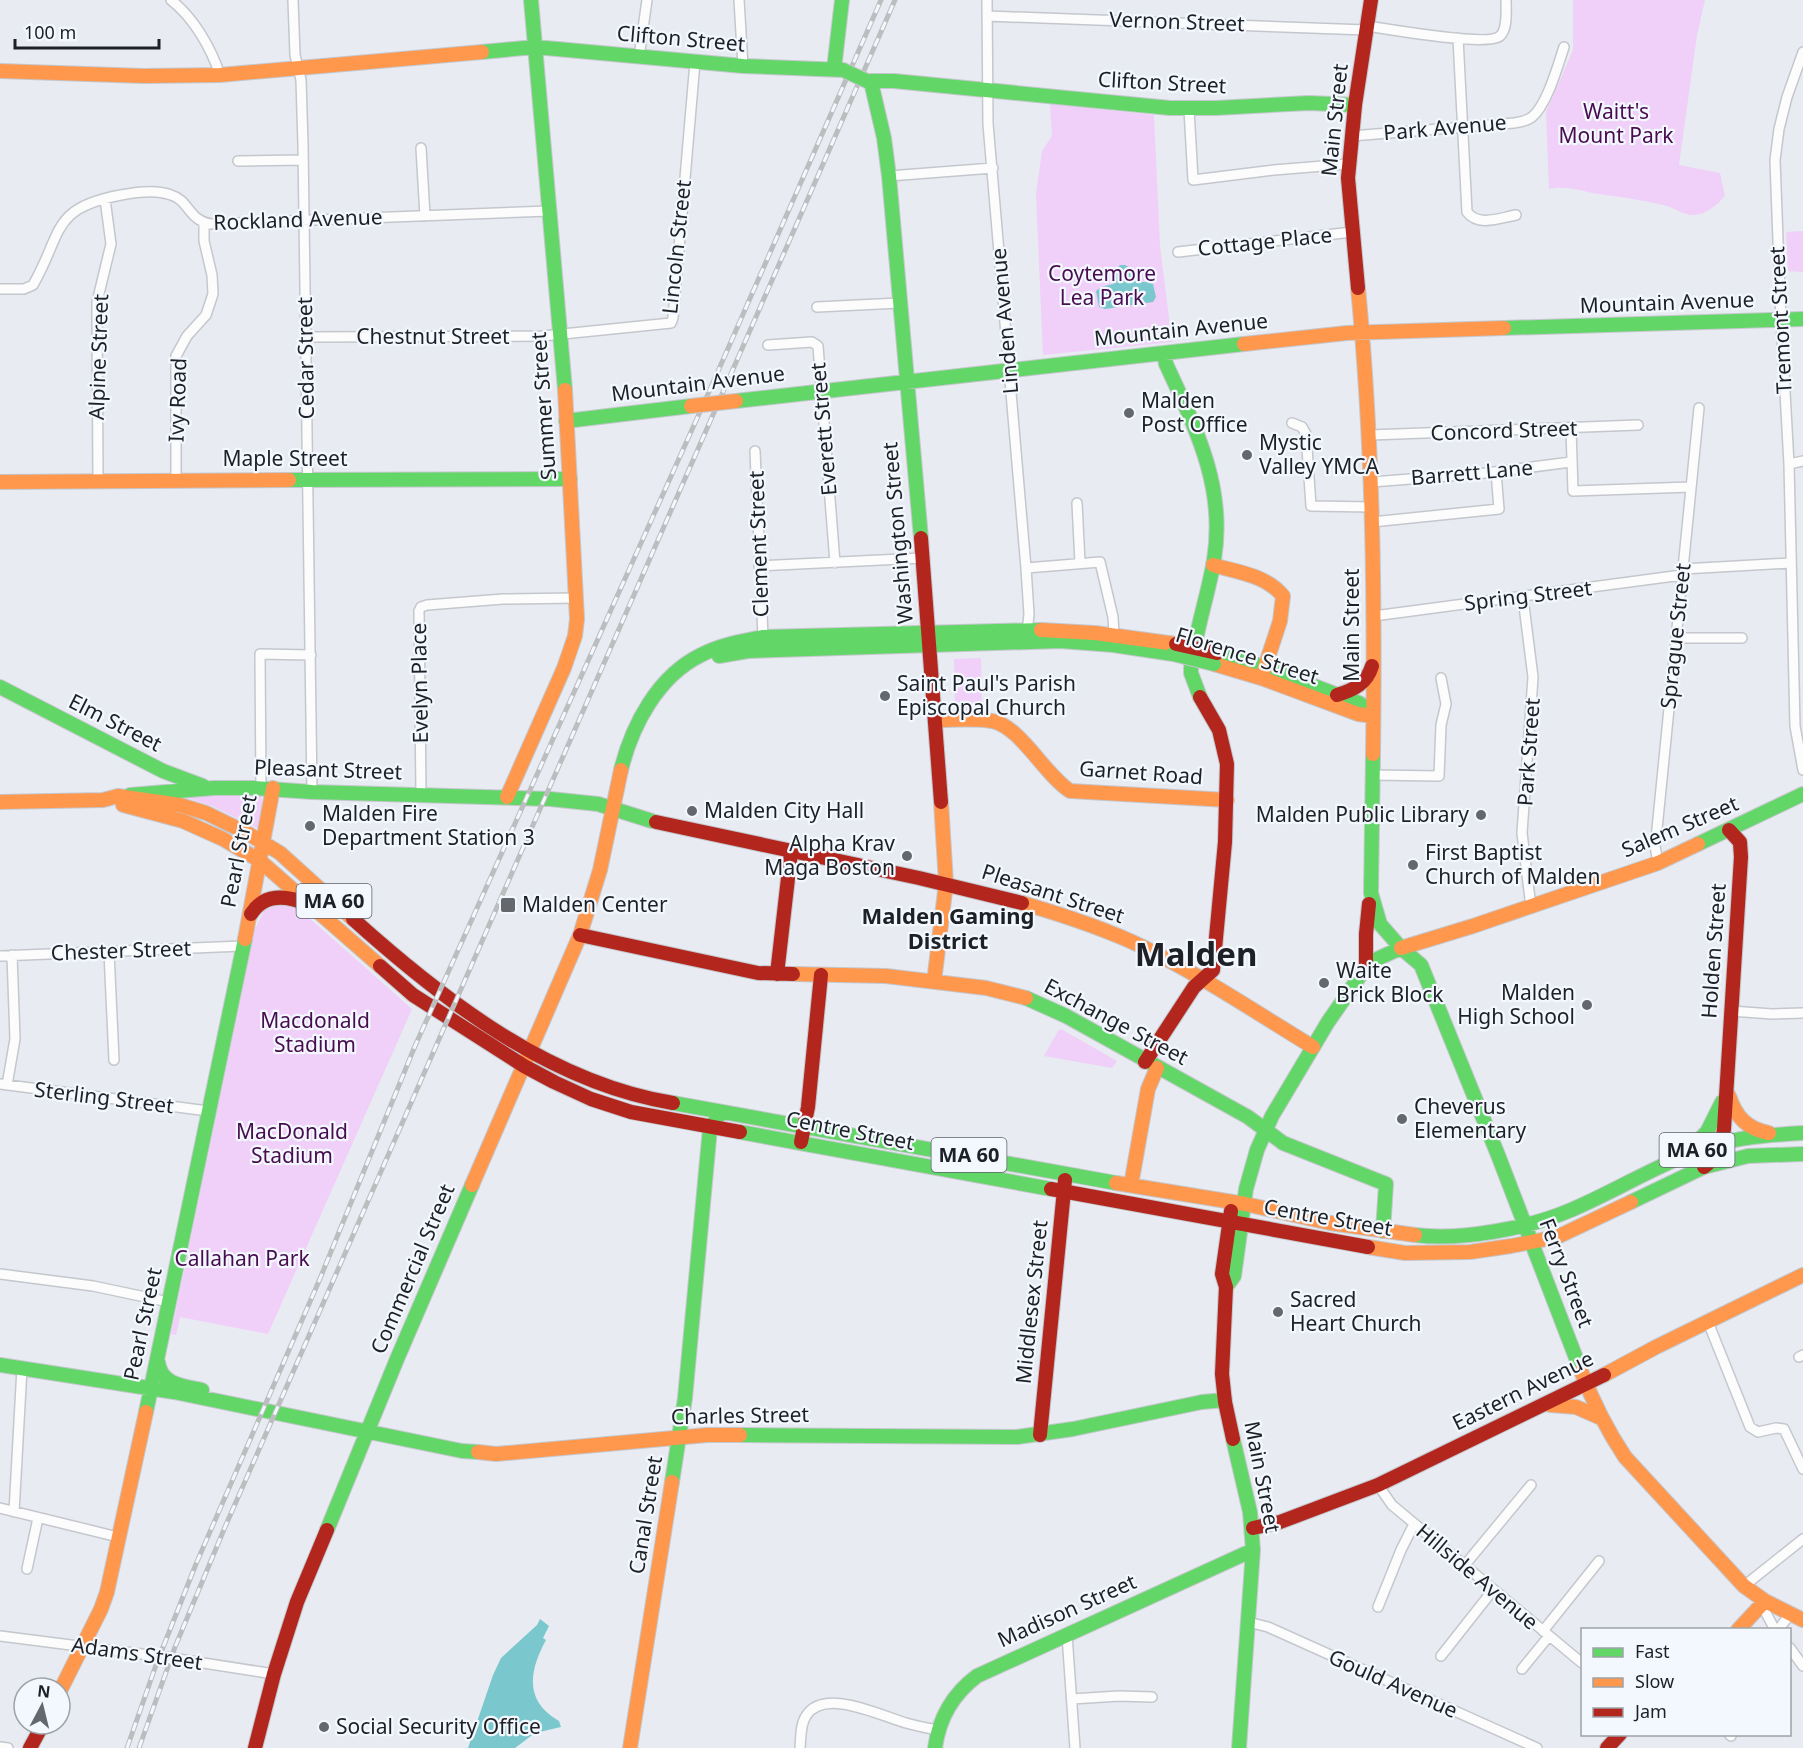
<svg xmlns="http://www.w3.org/2000/svg" width="1803" height="1748" viewBox="0 0 1803 1748" font-family="'Noto Sans',sans-serif">
  <style>
    .green { fill: #f0cff8 }
    .water { fill: #7ac8cd }
    .lines { fill: none; stroke-linecap: round; stroke-linejoin: round }
    .street-casing { stroke: #c4c7cc; stroke-width: 12 }
    .fast-casing { stroke: #c4c7cc; stroke-width: 16 }
    .slow-casing { stroke: #c4c7cc; stroke-width: 16 }
    .jam-casing { stroke: #c4c7cc; stroke-width: 16 }
    .street { stroke: #fcfcfd; stroke-width: 9 }
    .fast { stroke: #63d668; stroke-width: 14 }
    .slow { stroke: #ff974d; stroke-width: 14 }
    .jam { stroke: #b3261e; stroke-width: 14 }
    .rail-casing { stroke: #bcbdbf; stroke-width: 5 }
    .rail { stroke: #f3f8ff; stroke-width: 3; stroke-dasharray: 9; stroke-linecap: butt }
    .fast-bridge-casing { stroke: #c4c7cc; stroke-width: 16; stroke-linecap: butt }
    .slow-bridge-casing { stroke: #c4c7cc; stroke-width: 16; stroke-linecap: butt }
    .jam-bridge-casing { stroke: #c4c7cc; stroke-width: 16; stroke-linecap: butt }
    .fast-bridge { stroke: #63d668; stroke-width: 14 }
    .slow-bridge { stroke: #ff974d; stroke-width: 14 }
    .jam-bridge { stroke: #b3261e; stroke-width: 14 }
    .poi-dot { fill: #64676c; stroke: #f3f8ff; stroke-width: 2 }
    .labels { text-anchor: middle; stroke-width: 4.5; stroke-linejoin: round; paint-order: stroke }
    .shield { fill: #f3f8ff; stroke: #5d6166; stroke-width: 1.5 }
    .shield-label { font-size: 20px; font-weight: bold; fill: #1d2024 }
    .street-label { font-size: 21px; fill: #1d2024; stroke: #f3f8ff }
    .park-label { font-size: 21px; fill: #480c4f; stroke: #f3f8ff }
    .poi-label { font-size: 21px; fill: #1d2024; stroke: #f3f8ff; text-anchor: start }
    .neighbourhood-label { font-size: 22px; font-weight: bold; fill: #1d2024; stroke: #f3f8ff }
    .town-label { font-size: 33px; font-weight: bold; fill: #1d2024; stroke: #f3f8ff }
  </style>
  <rect width="100%" height="100%" fill="#e8ebf2"/>
  <path class="green" d="M1573,0h132l-8,35 -18,130 41,8 5,23c-8,9 -18,18 -31,19 -9,1 -21,-8 -31,-10 -21,-5 -42,-8 -64,-11 -19,-3 -30,-9 -50,-5l-3,-77 27,-62z
    M1050,104l104,11 6,131 12,96 -129,13 -7,-161 6,-43 10,-15z
    M1803,231v41l-15,-1 -2,-39z
    M981,658l1,53h-27l-1,-52z
    M260,793l3,10 -4,26 -47,-23 -32,-10z
    M277,905h13l8,3 114,101 -144,325 -88,-17 -4,18 -5,-1 84,-405 9,-18z
    M1061,1029l56,32 -5,7 -68,-12 14,-25z"/>
  <path class="water" d="M1120,265h5l6,3 5,14h13l4,2 3,13 -3,5 -48,7 -6,-2 -3,-16 5,-4 12,-3 1,-13z
    M540,1619l9,7 -6,12 3,2c-17,31 -22,61 13,81l2,6 -26,6 -20,15h-47l25,-73 8,-17 36,-33z"/>
  <g class="lines">
    <g class="street-casing">
      <path id="street" d="M171,0c23,18 40,48 49,75
        M293,0l2,55 6,25 2,65 9,647
        M739,0l4,66
        M987,0l1,124 38,444 3,46 -2,19
        M987,16l379,14
        M1367,26c21,3 121,21 133,10 8,-7 6,-26 6,-36
        M1458,38l9,174c11,15 33,6 49,3
        M1803,52l-16,45 -8,32 -4,31 6,160 8,144 6,262 8,44
        M639,57l8,-57
        M1189,109l4,71 81,-10 74,-6
        M1351,136l163,-13c6,-1 13,-2 18,-6 15,-12 26,-52 32,-70
        M421,148l4,68
        M238,161l65,-1
        M889,176l104,-8
        M1178,252l174,-20
        M0,289h24l9,-4c30,-52 17,-77 88,-90 15,-3 35,-6 50,0 18,5 18,26 40,29l338,-13
        M817,307l82,-4
        M305,337l238,-1 128,-13 2,-5 22,-256
        M768,345l44,-3 6,4 17,217
        M1292,423l10,4 4,7 5,72 61,1
        M1571,429l2,62 118,-4
        M1370,435l268,-10
        M755,451l8,186
        M1789,464l14,-3
        M98,481l-1,-179 14,-58 -6,-45
        M176,481v-125l11,-20 19,-21 7,-21 -1,-19 -8,-34v-18
        M1372,482l114,-9 85,-11
        M1077,503l3,60
        M1372,522l127,-13 -3,-37
        M759,566l163,-8
        M1026,568l74,-6 13,55 1,18
        M1683,569l108,-6
        M1523,598l10,79 -11,156 9,74
        M1374,616l308,-41
        M1676,638h66
        M1372,775l67,1 2,-51 5,-21 -5,-26
        M261,788l-1,-134 51,1
        M421,795l-2,-184 2,-4 6,-2 76,-6 73,-1
        M1658,863l-3,-17 2,-17 42,-421
        M109,952l5,108
        M0,956l242,-10
        M1731,1011l41,3 31,-1
        M0,1084l208,27
        M7,1085l8,-46 -3,-84
        M0,1274l93,12 76,16
        M1708,1322l42,105 8,5 18,-4 8,1 19,40
        M1799,1357l4,-2
        M1378,1485l14,20 190,158
        M0,1508l118,29
        M14,1512l8,-144
        M1464,1566l67,-81
        M27,1569l11,-51
        M1744,1586l59,-47
        M1764,1602l2,11 9,17
        M1378,1607l23,-57 13,-26
        M1248,1622l20,5 269,121
        M1778,1630l13,-17
        M1543,1631l56,-70
        M1067,1635l8,113
        M0,1636l165,21 109,17
        M1790,1648l13,18
        M1441,1656l52,-66
        M1522,1669l27,-33
        M1072,1699l47,-3 33,1
        M1729,1734l2,2
        M0,1747l8,1
        M800,1748c1,-10 0,-23 6,-32 18,-29 75,0 100,7 10,3 21,5 32,7"/>
    </g>
    <g class="fast-casing">
      <path id="fast" d="M531,0l34,390
        M482,52l53,-5 208,19 100,4
        M834,69l8,-69
        M867,81h27l276,27h46l93,-5 46,2
        M871,82l13,56 5,38 32,362
        M1504,328l299,-9
        M1164,353l2,11c30,65 60,123 48,196 -6,36 -19,72 -23,108v5l9,24
        M736,401l508,-57
        M566,421l125,-15
        M289,480l281,-1
        M1217,653l47,14 95,36 9,6 5,7
        M719,656l29,-5 312,-10 53,4 60,9
        M0,687l163,84 40,15
        M621,770c11,-45 37,-94 80,-115 19,-10 41,-14 62,-18l278,-7
        M130,795l84,-7h40l58,4 238,7 48,5 54,17
        M1698,844l105,-50
        M1401,948l20,17 77,190 83,216
        M1026,998l40,18 182,101 35,26 103,41 -3,47
        M673,1103l443,80
        M740,1132l311,57
        M1685,1154l22,-22 15,-30
        M1631,1202l73,-35 44,-11 55,-2
        M1415,1235c46,6 114,-7 156,-25 45,-19 87,-46 133,-62 32,-11 65,-13 99,-15
        M1226,1287l8,-11 12,-87 11,-39 15,-34 56,-94 34,-49 15,-14 24,-11 -21,-24 -9,-31 2,-139
        M158,1362c3,23 25,24 44,28
        M0,1365l174,27 288,59 16,1
        M146,1412l99,-473
        M740,1435l277,2 56,-8 129,-27 23,-2
        M1233,1439l17,73 3,38 -14,198
        M672,1482l13,-84 25,-270 11,-16
        M327,1530l70,-171 75,-174
        M935,1748c4,-30 18,-54 42,-72l276,-126"/>
    </g>
    <g class="slow-casing">
      <path id="slow" d="M0,71l144,5 76,-1 262,-23
        M1358,288c15,156 17,310 15,466
        M1244,344l103,-11 157,-5
        M0,482l289,-2
        M1213,565c24,7 53,10 70,31l-3,25 -18,55
        M1041,630l54,3 81,11
        M1214,664l47,14 97,36 15,2
        M936,720c18,0 38,-2 56,1 28,5 52,53 78,70l157,9
        M507,797l57,-129 11,-32 2,-17 -12,-229
        M0,802l103,-2 15,-4 62,9 26,8 41,20 33,20 73,66
        M123,805l60,16 40,18 36,21 121,106
        M1022,903c41,12 82,25 121,44 59,29 114,66 170,100
        M245,939l28,-151
        M1401,948l72,-22 185,-63 40,-19
        M793,974l93,2 100,12 40,10
        M934,982l12,-99 -5,-81
        M1729,1096c7,21 18,33 40,37
        M1116,1183l129,21 85,19 85,12
        M472,1185l108,-250 20,-65 21,-100
        M1131,1185l17,-96 9,-21
        M1368,1247l37,6 65,-1 41,-6 46,-9 74,-35
        M1581,1371c12,31 26,59 44,86l119,129 21,15 38,19
        M1604,1375l52,-28 147,-72
        M1550,1405l26,2 25,11
        M478,1452l18,2 211,-19h33
        M1738,1630l26,-28
        M60,1691l41,-82 6,-17 39,-180
        M630,1748l42,-266"/>
    </g>
    <g class="jam-casing">
      <path id="jam" d="M1358,288l-10,-110 7,-73 16,-105
        M921,538l20,264
        M1337,695c17,-5 30,-12 35,-29
        M656,822l263,56 103,25
        M251,914c13,-21 35,-19 56,-10
        M353,919c90,81 197,164 320,184
        M580,935l178,38 35,1
        M380,966l33,29 111,71 30,16 37,17 40,13 109,20
        M1366,968v-34l3,-30
        M777,974l14,-122
        M1145,1062l49,-75 19,-17 12,-128 2,-78 -8,-34 -19,-33
        M801,1142l7,-35 13,-132
        M1704,1167c13,-9 18,-22 20,-38l17,-272 -1,-15 -11,-12
        M1051,1189l317,58
        M1231,1211l-9,63 4,13 -4,87 3,28 8,37
        M1040,1435l25,-255
        M1253,1528l27,-6 98,-37 226,-110
        M30,1748l13,-24
        M255,1748l19,-74 23,-72 30,-72
        M1607,1748l13,-14"/>
    </g>
    <use href="#street" class="street"/>
    <use href="#fast" class="fast"/>
    <use href="#slow" class="slow"/>
    <use href="#jam" class="jam"/>
    <g class="rail-casing">
      <path id="rail" d="M127,1748l29,-83 40,-101 123,-283 96,-235 293,-652 173,-394
        M139,1748l36,-101 50,-120 670,-1527"/>
    </g>
    <use href="#rail" class="rail"/>
    <g class="fast-bridge-casing">
      <path id="fast-bridge" d="M843,70l24,11
        M1173,654l41,10"/>
    </g>
    <g class="slow-bridge-casing">
      <path id="slow-bridge" d="M691,406l45,-5"/>
    </g>
    <g class="jam-bridge-casing">
      <path id="jam-bridge" d="M1176,644l41,9"/>
    </g>
    <use href="#fast-bridge" class="fast-bridge"/>
    <use href="#slow-bridge" class="slow-bridge"/>
    <use href="#jam-bridge" class="jam-bridge"/>
  </g>
  <g class="poi-dot">
    <circle cx="1129" cy="413" r="6"/>
    <circle cx="1247" cy="455" r="6"/>
    <circle cx="885" cy="696" r="6"/>
    <circle cx="692" cy="811" r="6"/>
    <circle cx="1481" cy="815" r="6"/>
    <circle cx="310" cy="826" r="6"/>
    <circle cx="907" cy="856" r="6"/>
    <circle cx="1413" cy="865" r="6"/>
    <rect x="500" y="897" width="16" height="16" rx="3"/>
    <circle cx="1324" cy="983" r="6"/>
    <circle cx="1587" cy="1005" r="6"/>
    <circle cx="1402" cy="1119" r="6"/>
    <circle cx="1278" cy="1312" r="6"/>
    <circle cx="324" cy="1727" r="6"/>
  </g>
  <g class="labels">
    <g class="shield">
      <rect x="296.5" y="884" width="75" height="34" rx="4.5"/>
      <rect x="1659.5" y="1133" width="75" height="34" rx="4.5"/>
      <rect x="931.5" y="1138" width="75" height="34" rx="4.5"/>
    </g>
    <g class="shield-label">
      <text x="334" y="908">MA 60</text>
      <text x="1697" y="1157">MA 60</text>
      <text x="969" y="1162">MA 60</text>
    </g>
    <g class="street-label">
      <text transform="translate(1177 22) rotate(2)" y="7">Vernon Street</text>
      <text transform="translate(681 39) rotate(5)" y="7">Clifton Street</text>
      <text transform="translate(1162 83) rotate(3)" y="7">Clifton Street</text>
      <text transform="translate(1335 120) rotate(-84)" y="7">Main Street</text>
      <text transform="translate(1445 128) rotate(-5)" y="7">Park Avenue</text>
      <text transform="translate(298 220) rotate(-2)" y="7">Rockland Avenue</text>
      <text transform="translate(1265 242) rotate(-6)" y="7">Cottage Place</text>
      <text transform="translate(677 247) rotate(-84)" y="7">Lincoln Street</text>
      <text transform="translate(1667 303) rotate(-2)" y="7">Mountain Avenue</text>
      <text transform="translate(1781 320) rotate(-93)" y="7">Tremont Street</text>
      <text transform="translate(1005 321) rotate(-95)" y="7">Linden Avenue</text>
      <text transform="translate(1181 330) rotate(-6)" y="7">Mountain Avenue</text>
      <text x="433" y="344">Chestnut Street</text>
      <text transform="translate(99 357) rotate(-88)" y="7">Alpine Street</text>
      <text transform="translate(306 358) rotate(-91)" y="7">Cedar Street</text>
      <text transform="translate(698 384) rotate(-7)" y="7">Mountain Avenue</text>
      <text transform="translate(178 400) rotate(-88)" y="7">Ivy Road</text>
      <text transform="translate(544 406) rotate(-94)" y="7">Summer Street</text>
      <text transform="translate(824 429) rotate(-95)" y="7">Everett Street</text>
      <text transform="translate(1504 431) rotate(-2)" y="7">Concord Street</text>
      <text x="285" y="466">Maple Street</text>
      <text transform="translate(1472 473) rotate(-5)" y="7">Barrett Lane</text>
      <text transform="translate(898 533) rotate(-95)" y="7">Washington Street</text>
      <text transform="translate(759 544) rotate(-92)" y="7">Clement Street</text>
      <text transform="translate(1528 596) rotate(-7)" y="7">Spring Street</text>
      <text transform="translate(1352 625) rotate(-90)" y="7">Main Street</text>
      <text transform="translate(1676 636) rotate(-84)" y="7">Sprague Street</text>
      <text transform="translate(1247 656) rotate(17)" y="7">Florence Street</text>
      <text transform="translate(420 683) rotate(-91)" y="7">Evelyn Place</text>
      <text transform="translate(115 723) rotate(27)" y="7">Elm Street</text>
      <text transform="translate(1529 752) rotate(-86)" y="7">Park Street</text>
      <text transform="translate(328 770) rotate(2)" y="7">Pleasant Street</text>
      <text transform="translate(1141 773) rotate(4)" y="7">Garnet Road</text>
      <text transform="translate(1680 827) rotate(-23)" y="7">Salem Street</text>
      <text transform="translate(239 851) rotate(-79)" y="7">Pearl Street</text>
      <text transform="translate(1053 894) rotate(18)" y="7">Pleasant Street</text>
      <text transform="translate(121 951) rotate(-2)" y="7">Chester Street</text>
      <text transform="translate(1714 951) rotate(-86)" y="7">Holden Street</text>
      <text transform="translate(1116 1022) rotate(28)" y="7">Exchange Street</text>
      <text transform="translate(104 1098) rotate(7)" y="7">Sterling Street</text>
      <text transform="translate(850 1131) rotate(11)" y="7">Centre Street</text>
      <text transform="translate(1328 1218) rotate(10)" y="7">Centre Street</text>
      <text transform="translate(413 1269) rotate(-67)" y="7">Commercial Street</text>
      <text transform="translate(1566 1273) rotate(69)" y="7">Ferry Street</text>
      <text transform="translate(1032 1302) rotate(-84)" y="7">Middlesex Street</text>
      <text transform="translate(143 1324) rotate(-78)" y="7">Pearl Street</text>
      <text transform="translate(1523 1391) rotate(-26)" y="7">Eastern Avenue</text>
      <text transform="translate(740 1416) rotate(-1)" y="7">Charles Street</text>
      <text transform="translate(1262 1477) rotate(79)" y="7">Main Street</text>
      <text transform="translate(646 1515) rotate(-81)" y="7">Canal Street</text>
      <text transform="translate(1477 1577) rotate(40)" y="7">Hillside Avenue</text>
      <text transform="translate(1067 1611) rotate(-24)" y="7">Madison Street</text>
      <text transform="translate(137 1654) rotate(8)" y="7">Adams Street</text>
      <text transform="translate(1393 1684) rotate(24)" y="7">Gould Avenue</text>
    </g>
    <g class="park-label">
      <text x="1616" y="119">Waitt's<tspan x="1616" dy="24">Mount Park</tspan></text>
      <text x="1102" y="281">Coytemore<tspan x="1102" dy="24">Lea Park</tspan></text>
      <text x="315" y="1028">Macdonald<tspan x="315" dy="24">Stadium</tspan></text>
      <text x="292" y="1139">MacDonald<tspan x="292" dy="24">Stadium</tspan></text>
      <text x="242" y="1266">Callahan Park</text>
    </g>
    <g class="poi-label">
      <text x="1141" y="408">Malden<tspan x="1141" dy="24">Post Office</tspan></text>
      <text x="1259" y="450">Mystic<tspan x="1259" dy="24">Valley YMCA</tspan></text>
      <text x="897" y="691">Saint Paul's Parish<tspan x="897" dy="24">Episcopal Church</tspan></text>
      <text x="704" y="818">Malden City Hall</text>
      <text x="322" y="821">Malden Fire<tspan x="322" dy="24">Department Station 3</tspan></text>
      <text x="1469" y="822" text-anchor="end">Malden Public Library</text>
      <text x="895" y="851" text-anchor="end">Alpha Krav<tspan x="895" dy="24">Maga Boston</tspan></text>
      <text x="1425" y="860">First Baptist<tspan x="1425" dy="24">Church of Malden</tspan></text>
      <text x="522" y="912">Malden Center</text>
      <text x="1336" y="978">Waite<tspan x="1336" dy="24">Brick Block</tspan></text>
      <text x="1575" y="1000" text-anchor="end">Malden<tspan x="1575" dy="24">High School</tspan></text>
      <text x="1414" y="1114">Cheverus<tspan x="1414" dy="24">Elementary</tspan></text>
      <text x="1290" y="1307">Sacred<tspan x="1290" dy="24">Heart Church</tspan></text>
      <text x="336" y="1734">Social Security Office</text>
    </g>
    <g class="neighbourhood-label">
      <text x="948" y="924">Malden Gaming<tspan x="948" dy="25">District</tspan></text>
    </g>
    <g class="town-label">
      <text x="1196" y="966">Malden</text>
    </g>
  </g>
  <rect x="1581" y="1628" width="210" height="108" fill="#f3f8ff" stroke="#9da2a7" stroke-width="1.5"/>
  <rect x="1593" y="1648" width="30" height="9" fill="#63d668" stroke="#9da2a7" stroke-width="1.5"/>
  <text x="1635" y="1658" font-size="18" fill="#1d2024">Fast</text>
  <rect x="1593" y="1678" width="30" height="9" fill="#ff974d" stroke="#9da2a7" stroke-width="1.5"/>
  <text x="1635" y="1688" font-size="18" fill="#1d2024">Slow</text>
  <rect x="1593" y="1708" width="30" height="9" fill="#b3261e" stroke="#9da2a7" stroke-width="1.5"/>
  <text x="1635" y="1718" font-size="18" fill="#1d2024">Jam</text>
  <g transform="translate(42 1706) rotate(7)"><circle r="28" fill="#f3f8ff" stroke="#9da2a7" stroke-width="1.5"/>
  <path d="M0-4.5L10 22L0 15L-10 22Z" fill="#64676c"/>
  <text y="-9" font-size="16" font-weight="bold" text-anchor="middle" fill="#1d2024">N</text>
  </g>
  <path d="M15 39v9h144v-9" fill="none" stroke="#1d2024" stroke-width="3"/>
  <text x="24" y="39" font-size="18" fill="#1d2024" stroke="#f3f8ff" stroke-width="4.5" paint-order="stroke">100 m</text>
</svg>
